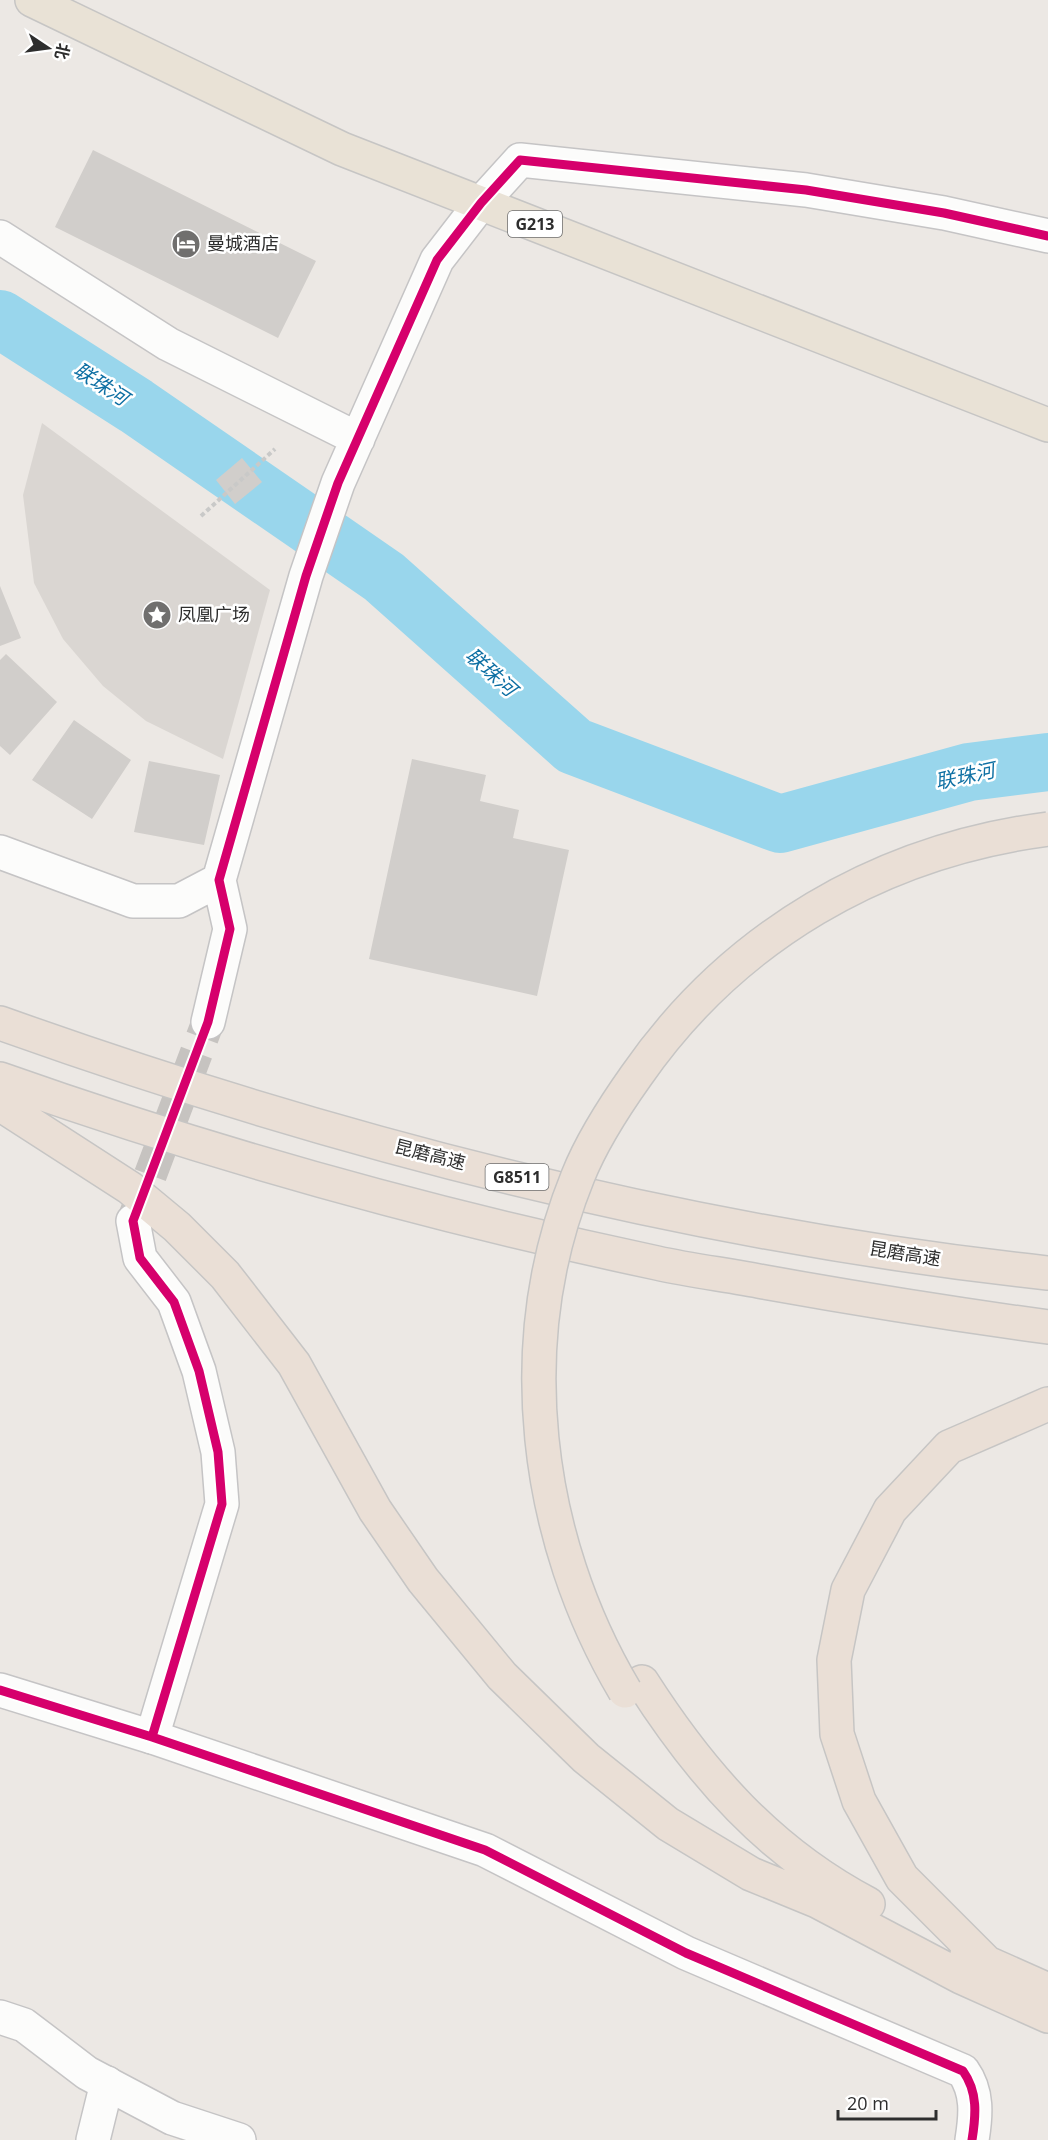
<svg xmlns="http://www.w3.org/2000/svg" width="1048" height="2140" viewBox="0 0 1048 2140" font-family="'Open Sans','Noto Sans SC',sans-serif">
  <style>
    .plaza { fill: #dad6d2 }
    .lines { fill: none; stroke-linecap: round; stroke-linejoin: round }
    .river { stroke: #99d6ec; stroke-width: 58 }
    .building { fill: #d1cecb }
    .minor-tunnel { stroke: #c6c3c0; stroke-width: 33; stroke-dasharray: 33 16; stroke-linecap: butt }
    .minor-casing { stroke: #c5c4c5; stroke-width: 36 }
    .tertiary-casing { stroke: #c5c4c5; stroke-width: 36 }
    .secondary-casing { stroke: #c5c4c5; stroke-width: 36 }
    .trunk-casing { stroke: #c6c5c4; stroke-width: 36 }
    .motorway-casing { stroke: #c6c5c4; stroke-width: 36 }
    .path { stroke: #c9c9c8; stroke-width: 4; stroke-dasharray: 4.5 3; stroke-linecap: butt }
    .minor { stroke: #fcfcfb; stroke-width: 33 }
    .tertiary { stroke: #fcfcfb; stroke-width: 33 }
    .secondary { stroke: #fcfcfb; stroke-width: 33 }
    .trunk { stroke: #e9e2d6; stroke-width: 33 }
    .motorway { stroke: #eadfd6; stroke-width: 33 }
    .motorway-bridge-casing { stroke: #c6c5c4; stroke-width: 36; stroke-linecap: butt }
    .motorway-bridge { stroke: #eadfd6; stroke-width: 33 }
    .cycleway-casing { stroke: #fff; stroke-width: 13 }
    .cycleway { stroke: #d6006c; stroke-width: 9 }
    .labels { text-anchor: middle; stroke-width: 5; stroke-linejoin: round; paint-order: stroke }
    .shield { fill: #fff; stroke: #6d6d6d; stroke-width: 1.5 }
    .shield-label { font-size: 16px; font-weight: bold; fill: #2e2e2e }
    .poi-label { font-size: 18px; fill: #2e2e2e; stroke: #fff; text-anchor: start }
    .street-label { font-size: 18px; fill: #2e2e2e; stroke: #fff }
    .water-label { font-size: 20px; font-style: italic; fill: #0d6fa3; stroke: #fff }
  </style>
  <rect width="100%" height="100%" fill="#ece8e4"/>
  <path class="plaza" d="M42,423l228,167 -47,169 -77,-38 -43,-35 -40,-47 -29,-56 -11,-88z"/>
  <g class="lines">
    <path class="river" d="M0,319l136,87 248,171 190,169 206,78 189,-52 79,-10"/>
  </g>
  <path class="building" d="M93,150l223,111 -38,77 -223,-111z
    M242,458l20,24 -27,22 -19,-24z
    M0,586l21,52 -21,8z
    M6,654l51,48 -47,53 -10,-9v-86z
    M74,720l57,40 -39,59 -60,-39z
    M412,759l74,16 -6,26 39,9 -6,28 56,12 -32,146 -168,-37z
    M149,761l71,14 -16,70 -70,-13z"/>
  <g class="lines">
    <path class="minor-tunnel" d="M133,1221l75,-199"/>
    <g class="minor-casing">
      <path id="minor" d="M0,237l168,107 190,95
        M0,852l133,49h46l40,-21
        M208,1022l22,-93 -11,-49 87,-304 32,-93 99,-223 44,-57 39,-43 286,30 138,23 104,23
        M133,1221l7,37 34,44 25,69 19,81 4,52 -70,233
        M93,2140l14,-57"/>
    </g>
    <g class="tertiary-casing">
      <path id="tertiary" d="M0,1690l152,47 333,113 201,103 277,118c15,21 13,44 9,69"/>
    </g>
    <g class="secondary-casing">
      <path id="secondary" d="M0,2017l24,8 63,48 85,45 67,22"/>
    </g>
    <g class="trunk-casing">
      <path id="trunk" d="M32,0l310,149 706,276"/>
    </g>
    <g class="motorway-casing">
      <path id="motorway" d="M0,1023c336,120 693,212 1048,250
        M0,1079c215,76 435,137 657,184 36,8 72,12 107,19 95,17 189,32 284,45
        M0,1104l130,84 47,39 48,48 69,89 81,146 48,70 79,96 84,82 82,66 83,50 66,27 144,76 87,39
        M642,1682c59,92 127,170 226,222
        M967,1954l81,36
        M988,1964l-86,-86 -43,-77 -22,-67 -3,-74 14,-70 42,-80 59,-63 99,-43"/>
    </g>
    <path class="path" d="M201,516l74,-67"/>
    <use href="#minor" class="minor"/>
    <use href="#tertiary" class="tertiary"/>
    <use href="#secondary" class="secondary"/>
    <use href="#trunk" class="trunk"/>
    <use href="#motorway" class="motorway"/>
    <g class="motorway-bridge-casing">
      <path id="motorway-bridge" d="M625,1691c-91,-153 -115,-348 -47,-515 14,-35 36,-69 58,-100 97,-140 244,-225 412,-247"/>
    </g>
    <use href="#motorway-bridge" class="motorway-bridge"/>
    <g class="cycleway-casing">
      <path id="cycleway" d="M0,1690l152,47 333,113 201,103 277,118c15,21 13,44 9,69
        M152,1737l70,-233 -4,-52 -19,-81 -25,-69 -34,-44 -7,-37 75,-199 22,-93 -11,-49 87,-304 32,-93 99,-223 44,-57 39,-43 286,30 138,23 104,23"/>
    </g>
    <use href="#cycleway" class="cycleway"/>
  </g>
  <defs>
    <g id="hotel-disc" transform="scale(1.5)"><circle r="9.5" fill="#706f6e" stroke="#fff"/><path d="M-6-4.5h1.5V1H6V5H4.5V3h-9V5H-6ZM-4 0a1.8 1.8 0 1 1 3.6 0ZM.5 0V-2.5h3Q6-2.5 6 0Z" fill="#fff"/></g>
    <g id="sight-disc" transform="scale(1.5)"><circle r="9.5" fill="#706f6e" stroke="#fff"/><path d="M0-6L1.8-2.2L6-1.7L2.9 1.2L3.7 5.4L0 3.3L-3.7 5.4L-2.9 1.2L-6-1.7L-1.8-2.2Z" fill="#fff"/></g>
  </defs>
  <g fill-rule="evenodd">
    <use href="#hotel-disc" x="186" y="244"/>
    <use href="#sight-disc" x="157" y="615"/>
  </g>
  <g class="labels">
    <g class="shield">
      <rect x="508" y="211" width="54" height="26" rx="4.5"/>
      <rect x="485.5" y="1164" width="63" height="26" rx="4.5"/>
    </g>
    <g class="shield-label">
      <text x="535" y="230">G213</text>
      <text x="517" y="1183">G8511</text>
    </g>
    <g class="poi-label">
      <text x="207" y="250">曼城酒店</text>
      <text x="178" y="621">凤凰广场</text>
    </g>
    <g class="street-label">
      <text transform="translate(430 1155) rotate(14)" y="6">昆磨高速</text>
      <text transform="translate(905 1254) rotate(9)" y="6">昆磨高速</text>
    </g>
    <g class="water-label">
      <text transform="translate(101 384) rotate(33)" y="7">联珠河</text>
      <text transform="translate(491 672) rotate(42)" y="7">联珠河</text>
      <text transform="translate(965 776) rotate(-12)" y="7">联珠河</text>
    </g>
  </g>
  <g transform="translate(48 48) rotate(103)" stroke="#ffffff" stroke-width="4.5" paint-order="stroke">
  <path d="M0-4.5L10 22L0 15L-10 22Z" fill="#2e2e2e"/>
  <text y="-9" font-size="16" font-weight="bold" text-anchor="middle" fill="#2e2e2e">北</text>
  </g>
  <path d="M838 2110v9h98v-9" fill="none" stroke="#2e2e2e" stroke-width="3"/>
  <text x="847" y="2110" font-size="18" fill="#2e2e2e" stroke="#ffffff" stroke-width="4.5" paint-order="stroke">20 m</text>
</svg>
